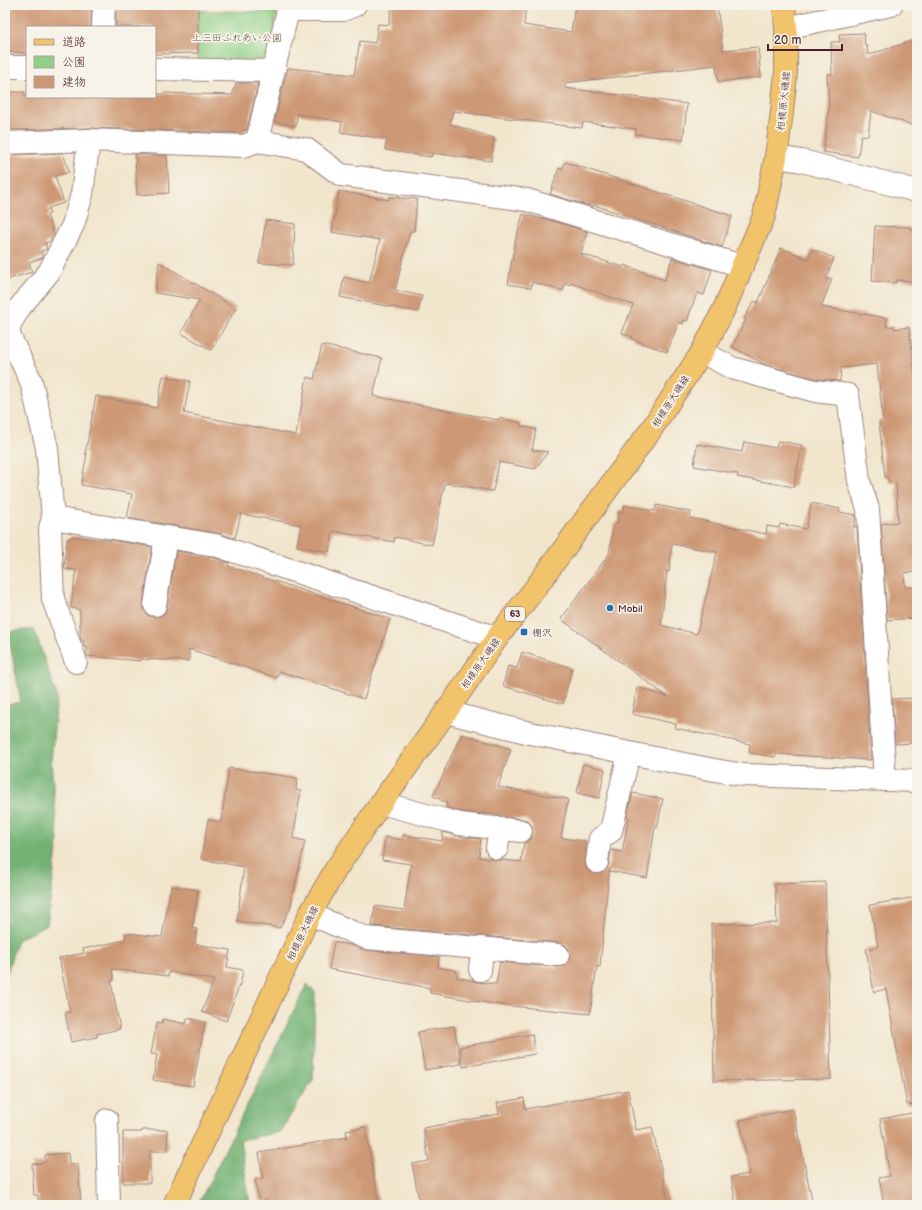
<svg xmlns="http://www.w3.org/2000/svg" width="922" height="1210" viewBox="0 0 922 1210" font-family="'Balsamiq Sans','Klee One',sans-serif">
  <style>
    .green { fill: #8ed088; stroke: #6c785a }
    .forest { fill: #72b274; stroke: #5e6850 }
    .building { fill: #cd9875; fill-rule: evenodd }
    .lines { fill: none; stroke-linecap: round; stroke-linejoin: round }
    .minor-casing { stroke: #9e827c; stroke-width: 24 }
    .tertiary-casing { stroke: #9e827c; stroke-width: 24 }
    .primary-casing { stroke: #9e827c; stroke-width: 24 }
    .minor { stroke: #fff; stroke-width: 22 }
    .tertiary { stroke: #fff; stroke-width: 22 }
    .primary { stroke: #f1c36a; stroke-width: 22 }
    .poi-dot { fill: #1f6fb2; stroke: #f7f3e8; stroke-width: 1.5 }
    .labels { text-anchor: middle; stroke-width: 3.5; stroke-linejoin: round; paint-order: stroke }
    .shield { fill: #f7f3e8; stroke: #7e5f64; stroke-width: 1 }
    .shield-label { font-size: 9px; font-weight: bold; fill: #4a1f2b }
    .park-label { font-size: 10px; fill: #5e5447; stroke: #f7f3e8 }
    .street-label { font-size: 10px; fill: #4a1f2b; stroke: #f7f3e8 }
    .poi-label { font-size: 10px; fill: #4a1f2b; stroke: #f7f3e8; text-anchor: start }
  </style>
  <rect width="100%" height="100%" fill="#f7f3e8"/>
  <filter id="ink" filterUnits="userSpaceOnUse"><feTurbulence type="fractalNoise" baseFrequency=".025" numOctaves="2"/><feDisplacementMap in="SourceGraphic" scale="8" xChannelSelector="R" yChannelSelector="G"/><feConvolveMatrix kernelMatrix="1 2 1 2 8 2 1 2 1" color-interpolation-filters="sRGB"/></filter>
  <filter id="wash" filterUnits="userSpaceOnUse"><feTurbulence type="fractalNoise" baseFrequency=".012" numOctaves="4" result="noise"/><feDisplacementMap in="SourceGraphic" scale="16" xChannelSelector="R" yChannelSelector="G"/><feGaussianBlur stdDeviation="0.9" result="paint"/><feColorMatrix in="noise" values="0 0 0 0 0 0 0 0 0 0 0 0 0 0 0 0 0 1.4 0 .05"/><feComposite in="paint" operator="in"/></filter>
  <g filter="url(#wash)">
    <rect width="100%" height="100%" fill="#f1e5cc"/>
    <path class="green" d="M197,11l80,1 -9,44 -8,7 -62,1z"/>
    <path class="forest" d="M34,629l23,67 -6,66 7,80 -11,83 -30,15 -12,40v-275l16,-3 -13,-70z
      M307,984l8,8 -2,88 -33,52 -40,8 10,65h-52z"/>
    <g id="blocks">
      <path class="building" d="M5,5h86v22h-64v26l-22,-1z
        M116,5h82v48l-43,1v-27h-39z
        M392,5h134l-2,20 47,7 4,-27h33l30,4v-4h79l6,45 35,-3 3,30 -43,5 -2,-17 -151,18v5l122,16 -4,36 -48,-6 1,-5 -53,-7 -1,6 -129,-17 -3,13 44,14 -3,23 -59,-8 -1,4 -46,-7 2,-11 -47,-7 2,-10 -45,-8 -1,12 -22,-4 14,-54 66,7 6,-34 15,2 3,-19 11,1z
        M864,33l1,13h2l1,9 49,-16v88l-46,-16 -3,25 -7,-1 -3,22 -35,-5 6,-44 -2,-34h5l-1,-32h9l-1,-8z
        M236,83h22l-11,47h-4l-1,3 -153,-5 -84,2 1,-38h19v5h130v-3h8v-1l70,2v-6l2,-1z
        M63,153l6,19 -14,4 9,27 -16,5 2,6 -3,1 7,20 -3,3v3l-6,2 2,6 -6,2 2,5 -1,2 -13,4 3,10 -27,8v-125z
        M135,154l32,2 2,37 -32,2z
        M565,162l167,54 -10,31 -128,-42 -1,2 -43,-13 9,-26 3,1z
        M339,191l50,9v-3l28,2 -3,32h-4l-15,59 27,6 -4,16 -78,-15 4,-20 25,6 11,-43 -48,-8z
        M523,214l19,5v-1l45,13 -6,23 42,13 1,-2 41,15 7,-22 40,12 -8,25 -7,-2 -10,28 -3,-1 -1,4 -4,-2 -12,30 -35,-13 1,-2 -11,-4 11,-28 -62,-22 -1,2 -5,-1 -2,7 -31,-9 -1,6 -23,-4 7,-42z
        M266,220l29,4 -2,41 -34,-2z
        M875,226l35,1v2l7,1 -1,51 -20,-1v3l-24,-2z
        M781,248l27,11 4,-10 22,9 -8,21h6l-11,28 66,11 -1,9 8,-1v3l15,-2 6,48h2v197l-13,1 1,14h12v31l-30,2 -6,-96 17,-2 -2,-40 -7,1 -1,-6h-3l-6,-55 4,-1 -6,-57 -36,4 -1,13 -23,-2 -51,-14 -34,-18 14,-27 -2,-1 10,-18 4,2z
        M159,262l77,46 -25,42 -30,-17 19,-33 -45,-7z
        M322,345l60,13 -9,38 125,24 1,-2 22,5 -1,3 16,3 -4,21 16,2 -13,17 -36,-7 -6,29 -48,-8 -13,62 -37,-8 -1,5 -61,-11 -4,21 -32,-6 4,-21 -60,-11 -6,24 -18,-5 -90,-15 5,-24 -51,-9 6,-31h-2l11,-58 61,12 6,-32 27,5 -6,32 112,22 11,-58 7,2z
        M778,441l24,4 -8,42 -57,-10 1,-3 -44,-8 3,-22 45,8 2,-10 32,6z
        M811,503l29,6 -1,3 17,3 -2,12 3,-1 14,234 -95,-6 -1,3 -26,-4 1,-9 -75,-16 1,-4 -44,-10 5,-27 31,10 -107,-78 48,-65 5,-31 3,1 2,-13 4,1 1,-7 31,6 1,-6 35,7 -1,6 76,16 1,-8 12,2 1,-4 26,5zM672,544l45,8 -20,82 -36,-9 6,-54 2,1z
        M71,536l51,6 30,5 -9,56 1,7 3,5 6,2 7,-1 5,-3 2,-6 9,-56 36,6 17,6 -1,3 162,53 -26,80 -85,-28 -2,7 -88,-29v12l-48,-2v2l-54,-5v-9h-3l-1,-7h-2l-1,-4v-26l-9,-2 5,-38 -12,-1 3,-30h3z
        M522,652l50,16 -9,36 -60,-18 5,-20 9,2z
        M917,698v45l-22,1 -3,-45z
        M462,734l49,15 -13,38 70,12 -7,39 25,3 -1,25 4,6 6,2 7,-1 5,-4 2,-5 2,-14 11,2 7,-35 -2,-1 6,-23 30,6 -6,29 -2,-1 -8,51 -38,-7 -9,96 -3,-1 -7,48 -89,-9 -26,-4 -45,-8v-5l-101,-19 5,-27 20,4 11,4 74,7 -1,10 19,4 -1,6 22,5 18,2 4,-22 57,5 7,-1 4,-4 2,-6 -1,-7 -4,-4 -6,-2 -187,-17 3,-20 29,4 7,-46 -29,-4 3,-23 17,3 1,-5 39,6 1,-9 16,4 22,3 -2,18 17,3h6l19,2 3,-19 7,-4 2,-6 -1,-7 -5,-6 -43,-7v1l-22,-2 -16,-5 1,-4 -14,-7 12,-25h-1z
        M583,764l22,5 -6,29 -22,-5z
        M229,768l68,10 -1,12 5,1 -8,47 12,3 -15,68 -10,19 -43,-7 7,-54 -43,-8 7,-39 13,2z
        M825,882l6,197 -117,2 -3,-157 66,-1 -2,-39z
        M171,886l27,4 -6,38 5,1 -2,15 35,6 -3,17 16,3 -2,11 -15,40 -24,-9 12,-32 -45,-8 -1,4 -56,-7 2,11 -3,1 9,48 -23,5v3l-26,5 -6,-29 5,-1 -11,-54 25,-5 -1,-4 42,-9 1,-7 36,4z
        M917,897v207l-10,1 -21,-116 -12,3 -8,-43 12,-2 -8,-42z
        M187,1018l18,4 -12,64 -40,-6 4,-26h-6l6,-32 5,1 1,-4 23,5z
        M454,1026l7,38 -36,6 -7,-38z
        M532,1034l3,20 -72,13 -3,-20z
        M628,1090l8,40 16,-3 17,78h-249l-8,-41 17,-3 -6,-33 76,-14 -2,-11 27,-5 1,11z
        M793,1109l20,96h-77l-5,-28 18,-3 -9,-54z
        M917,1112v93h-33l-5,-27 11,-2 -10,-57z
        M365,1127l14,78h-111l-1,-5 -8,1 -4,-22 8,-1 -4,-25 88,-16 -1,-6z
        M142,1130h25l1,21h-18v32h-27v-51h19z
        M68,1153l1,12 9,-1 3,41h-43v-10h-4l-2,-31 13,-1v-8z"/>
    </g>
  </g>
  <g filter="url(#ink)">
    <use href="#blocks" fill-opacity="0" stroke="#9e827c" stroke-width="1"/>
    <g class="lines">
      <g class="minor-casing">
        <path id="minor" d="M103,27l1,-22
          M786,28l105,-23
          M5,67h22
          M155,69l118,2
          M257,141l31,-131h55l12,-5
          M5,143l84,-3 155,6 13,-5 49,8 35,26 186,25 215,66
          M776,157l26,4 115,30
          M702,352l30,16 83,23 33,4 11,86 9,28 17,271
          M53,518l162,27 282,93
          M155,605l11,-68
          M76,662l-23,-63 -3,-71 3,-10 -6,-70 -16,-67 -23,-48 3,-11 9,-15 29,-35 24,-47 9,-31 7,-54
          M381,803l79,21 61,7
          M497,848l3,-20
          M597,862l3,-23 11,-8 18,-78
          M310,914l56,24 192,17
          M480,970l2,-22
          M107,1120l2,85"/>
      </g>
      <g class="tertiary-casing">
        <path id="tertiary" d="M446,712l84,21 179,36 35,6 173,6"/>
      </g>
      <g class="primary-casing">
        <path id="primary" d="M174,1205l136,-291 26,-45 45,-66 65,-91 51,-74 39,-51 114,-156 52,-79 22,-43 40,-93 12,-59 6,-45 4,-39v-45l-2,-23"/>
      </g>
      <use href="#minor" class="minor"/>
      <use href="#tertiary" class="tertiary"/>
      <use href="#primary" class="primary"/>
    </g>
  </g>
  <g class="poi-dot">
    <circle cx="610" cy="608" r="4"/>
    <rect x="520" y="628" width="8" height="8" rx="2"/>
  </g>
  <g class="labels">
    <rect class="shield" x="505" y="607" width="20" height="14" rx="3"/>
    <g class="shield-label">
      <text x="515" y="617">63</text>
    </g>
    <g class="park-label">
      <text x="237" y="41">上三田ふれあい公園</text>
    </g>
    <g class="street-label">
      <text transform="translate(783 101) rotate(-84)" y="4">相模原大磯線</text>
      <text transform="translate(670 401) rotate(-57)" y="4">相模原大磯線</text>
      <text transform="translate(480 663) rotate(-55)" y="4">相模原大磯線</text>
      <text transform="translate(302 933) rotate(-64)" y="4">相模原大磯線</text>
    </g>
    <g class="poi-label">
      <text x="618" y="612">Mobil</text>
      <text x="532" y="636">棚沢</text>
    </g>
  </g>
  <rect width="922" height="1210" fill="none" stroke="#f7f3e8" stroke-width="20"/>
  <rect x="26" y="26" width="130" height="72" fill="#f7f3e8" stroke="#b29e9c"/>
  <rect x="34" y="39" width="20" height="6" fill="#f1c36a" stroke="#b29e9c"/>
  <text x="62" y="46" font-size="12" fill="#4a1f2b">道路</text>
  <rect x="34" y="56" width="20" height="12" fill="#8ed088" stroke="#b29e9c"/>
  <text x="62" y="66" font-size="12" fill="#4a1f2b">公園</text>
  <rect x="34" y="76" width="20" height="12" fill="#cd9875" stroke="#b29e9c"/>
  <text x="62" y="86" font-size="12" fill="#4a1f2b">建物</text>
  <path d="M768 44v6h74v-6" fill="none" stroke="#4a1f2b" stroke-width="2"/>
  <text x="774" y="44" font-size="12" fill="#4a1f2b" stroke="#f7f3e8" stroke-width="3" paint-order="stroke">20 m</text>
</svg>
